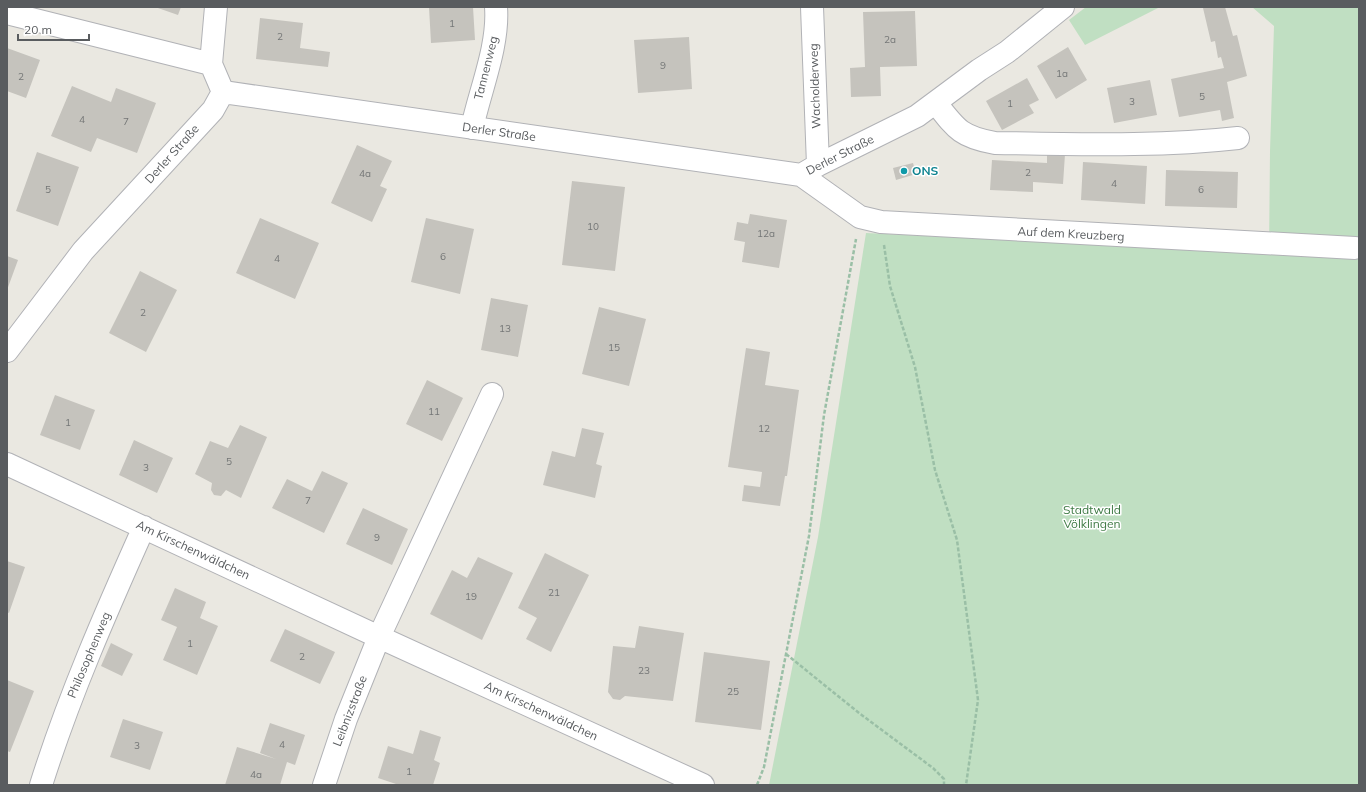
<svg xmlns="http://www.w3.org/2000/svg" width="1366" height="792" viewBox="0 0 1366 792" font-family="Mulish,sans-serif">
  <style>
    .green { fill: #c0dfc2 }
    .building { fill: #c5c3bd }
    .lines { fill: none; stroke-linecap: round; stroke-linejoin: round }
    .minor-casing { stroke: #b1b2b6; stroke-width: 24 }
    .path { stroke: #9abfa6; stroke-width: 2.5; stroke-dasharray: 4 2; stroke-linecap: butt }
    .minor { stroke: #fff; stroke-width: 22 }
    .culture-dot { fill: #0f9aa8; stroke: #fff; stroke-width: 1.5 }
    .labels { text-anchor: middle; stroke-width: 3; stroke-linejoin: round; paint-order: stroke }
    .number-label { font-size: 10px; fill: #747676 }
    .street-label { font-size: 12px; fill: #595c5f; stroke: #fff }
    .culture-label { font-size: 12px; font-weight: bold; fill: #0d838f; stroke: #fff; text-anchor: start }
    .park-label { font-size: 12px; fill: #3e7a44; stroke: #fff }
  </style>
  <rect width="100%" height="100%" fill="#eae8e1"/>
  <path class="green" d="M1086,7h74l-75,38 -16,-25z
    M1252,7h107v778h-590l49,-248 48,-304 403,20 1,-102 4,-125z"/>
  <path class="building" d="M155,7h26l-3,8z
    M429,7h44l2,33 -44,3z
    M1206,7h19l8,29 4,-1 10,41 -20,6 7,36 -12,3 -2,-11 -41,7 -8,-38 53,-11 -3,-11 -3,1 -3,-17 -4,1 -8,-34z
    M915,11l2,55 -37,1 1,29 -30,1 -1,-29 15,-1 -2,-55z
    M260,18l43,5 -3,25 30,4 -2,15 -72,-8z
    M689,37l3,52 -54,4 -4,-53z
    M1068,47l19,33 -31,19 -19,-33z
    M7,48l33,12 -14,38 -19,-7z
    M1027,78l12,22 -10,5 5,8 -32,17 -16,-29z
    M1150,80l7,35 -43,8 -7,-35z
    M72,86l39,16 5,-14 40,15 -19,50 -40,-15 -6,14 -40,-16z
    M357,145l35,16 -12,25 7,3 -15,33 -41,-19z
    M37,152l42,15 -21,59 -42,-15z
    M1047,153l18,1 -2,30 -30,-2v10l-43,-2 2,-30 55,3z
    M1083,162l64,4 -2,38 -64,-4z
    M913,163l3,11 -20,6 -3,-12z
    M1166,170l72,2 -1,36 -72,-2z
    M572,181l53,6 -10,84 -53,-6z
    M750,214l37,6 -8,48 -37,-6 3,-20 -11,-2 3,-18 11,2z
    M260,218l59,25 -24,56 -59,-26z
    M426,218l48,11 -14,65 -49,-12z
    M7,256l11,4 -11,30z
    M140,271l37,19 -31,62 -37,-19z
    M491,298l37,7 -10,52 -37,-7z
    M599,307l47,12 -17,67 -47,-12z
    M746,348l24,4 -5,33 34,5 -12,86h-2l-5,30 -38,-5 2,-16 16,2 2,-15 -34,-5z
    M427,380l36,18 -21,43 -36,-17z
    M55,395l40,15 -15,40 -40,-15z
    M240,425l27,12 -26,61 -15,-8 -5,6 -7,-1 -3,-5 1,-7 -17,-9 15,-33 18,7z
    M582,428l22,5 -8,31 6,2 -7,32 -52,-13 9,-34 23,6z
    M134,440l39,18 -16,35 -38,-18z
    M322,471l26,12 -24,50 -52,-25 15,-29 25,12z
    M363,508l45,21 -16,36 -46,-21z
    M545,553l44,22 -38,77 -25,-13 11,-21 -19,-10z
    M478,557l35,16 -31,67 -52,-26 22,-44 15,8z
    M7,561l18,6 -16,46 -2,-1z
    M175,588l31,14 -6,16 18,8 -21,49 -34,-15 14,-33 -16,-7z
    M639,626l45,7 -11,68 -48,-5 -5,4 -7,-1 -5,-7 5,-46 22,2z
    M285,629l50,23 -15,32 -50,-23z
    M111,643l22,11 -11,22 -21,-10z
    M704,652l66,9 -9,69 -66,-8z
    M7,680l27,11 -24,61 -3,-1z
    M123,719l40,13 -13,38 -40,-13z
    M270,723l35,12 -10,30 -8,-3 -7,23h-55l12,-38 39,12 -16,-6z
    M420,730l21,7 -7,23 6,3 -7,22h-34l-21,-7 10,-32 25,8z"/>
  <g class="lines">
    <g class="minor-casing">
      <path id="minor" d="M812,7l6,158
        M7,13l204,51 12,28
        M211,64l5,-57
        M936,103c20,26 25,34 59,40 81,1 162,4 243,-5
        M472,128c8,-38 27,-82 24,-121
        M801,175l59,42 21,5 474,26
        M7,351l76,-100 130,-141 10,-18 578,83 17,-10 99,-49 62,-46 28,-18 56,-45
        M7,464l372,173 324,148
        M41,785c28,-89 65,-173 103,-258
        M324,785l22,-66 33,-82 113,-243"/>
    </g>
    <path class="path" d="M884,245l6,41 25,81 20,103 22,70 21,160 -12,85
      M786,654l73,59 74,55 11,11v6
      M757,785l7,-18 45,-231 15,-121 32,-176"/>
    <use href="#minor" class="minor"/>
  </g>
  <circle class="culture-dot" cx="904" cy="171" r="4"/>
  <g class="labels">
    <g class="number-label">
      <text x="452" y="27">1</text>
      <text x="280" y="40">2</text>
      <text x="890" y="43">2a</text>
      <text x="663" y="69">9</text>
      <text x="1062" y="77">1a</text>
      <text x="21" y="80">2</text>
      <text x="1202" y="100">5</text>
      <text x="1132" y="105">3</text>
      <text x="1010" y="107">1</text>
      <text x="82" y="123">4</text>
      <text x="126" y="125">7</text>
      <text x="1028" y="176">2</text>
      <text x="365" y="177">4a</text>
      <text x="1114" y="187">4</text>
      <text x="48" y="193">5</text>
      <text x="1201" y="193">6</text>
      <text x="593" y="230">10</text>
      <text x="766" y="237">12a</text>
      <text x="443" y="260">6</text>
      <text x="277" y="262">4</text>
      <text x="143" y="316">2</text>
      <text x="505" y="332">13</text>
      <text x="614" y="351">15</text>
      <text x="434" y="415">11</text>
      <text x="68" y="426">1</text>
      <text x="764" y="432">12</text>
      <text x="229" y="465">5</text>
      <text x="146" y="471">3</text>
      <text x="308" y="504">7</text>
      <text x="377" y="541">9</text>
      <text x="554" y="596">21</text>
      <text x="471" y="600">19</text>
      <text x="190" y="647">1</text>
      <text x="302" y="660">2</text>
      <text x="644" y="674">23</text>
      <text x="733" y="695">25</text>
      <text x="282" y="748">4</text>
      <text x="137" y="749">3</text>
      <text x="409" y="775">1</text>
      <text x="256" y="778">4a</text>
    </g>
    <g class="street-label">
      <text transform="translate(486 68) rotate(-76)" y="4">Tannenweg</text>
      <text transform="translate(815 86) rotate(-92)" y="4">Wacholderweg</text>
      <text transform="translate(499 132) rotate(8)" y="4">Derler Straße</text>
      <text transform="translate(172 154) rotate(-48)" y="4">Derler Straße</text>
      <text transform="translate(840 155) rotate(-27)" y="4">Derler Straße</text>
      <text transform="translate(1071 234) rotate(3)" y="4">Auf dem Kreuzberg</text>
      <text transform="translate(193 550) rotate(25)" y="4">Am Kirschenwäldchen</text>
      <text transform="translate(89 655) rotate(-67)" y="4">Philosophenweg</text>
      <text transform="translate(350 711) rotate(-69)" y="4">Leibnizstraße</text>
      <text transform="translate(541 711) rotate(25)" y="4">Am Kirschenwäldchen</text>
    </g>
    <g class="culture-label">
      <text x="912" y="175">ONS</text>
    </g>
    <g class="park-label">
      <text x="1092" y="514">Stadtwald<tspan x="1092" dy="14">Völklingen</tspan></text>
    </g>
  </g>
  <rect width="1366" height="792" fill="none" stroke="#595c5f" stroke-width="16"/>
  <path d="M18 34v6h71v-6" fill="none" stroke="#595c5f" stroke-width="2"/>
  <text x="24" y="34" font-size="12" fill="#595c5f" stroke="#ffffff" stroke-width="3" paint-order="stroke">20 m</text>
</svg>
